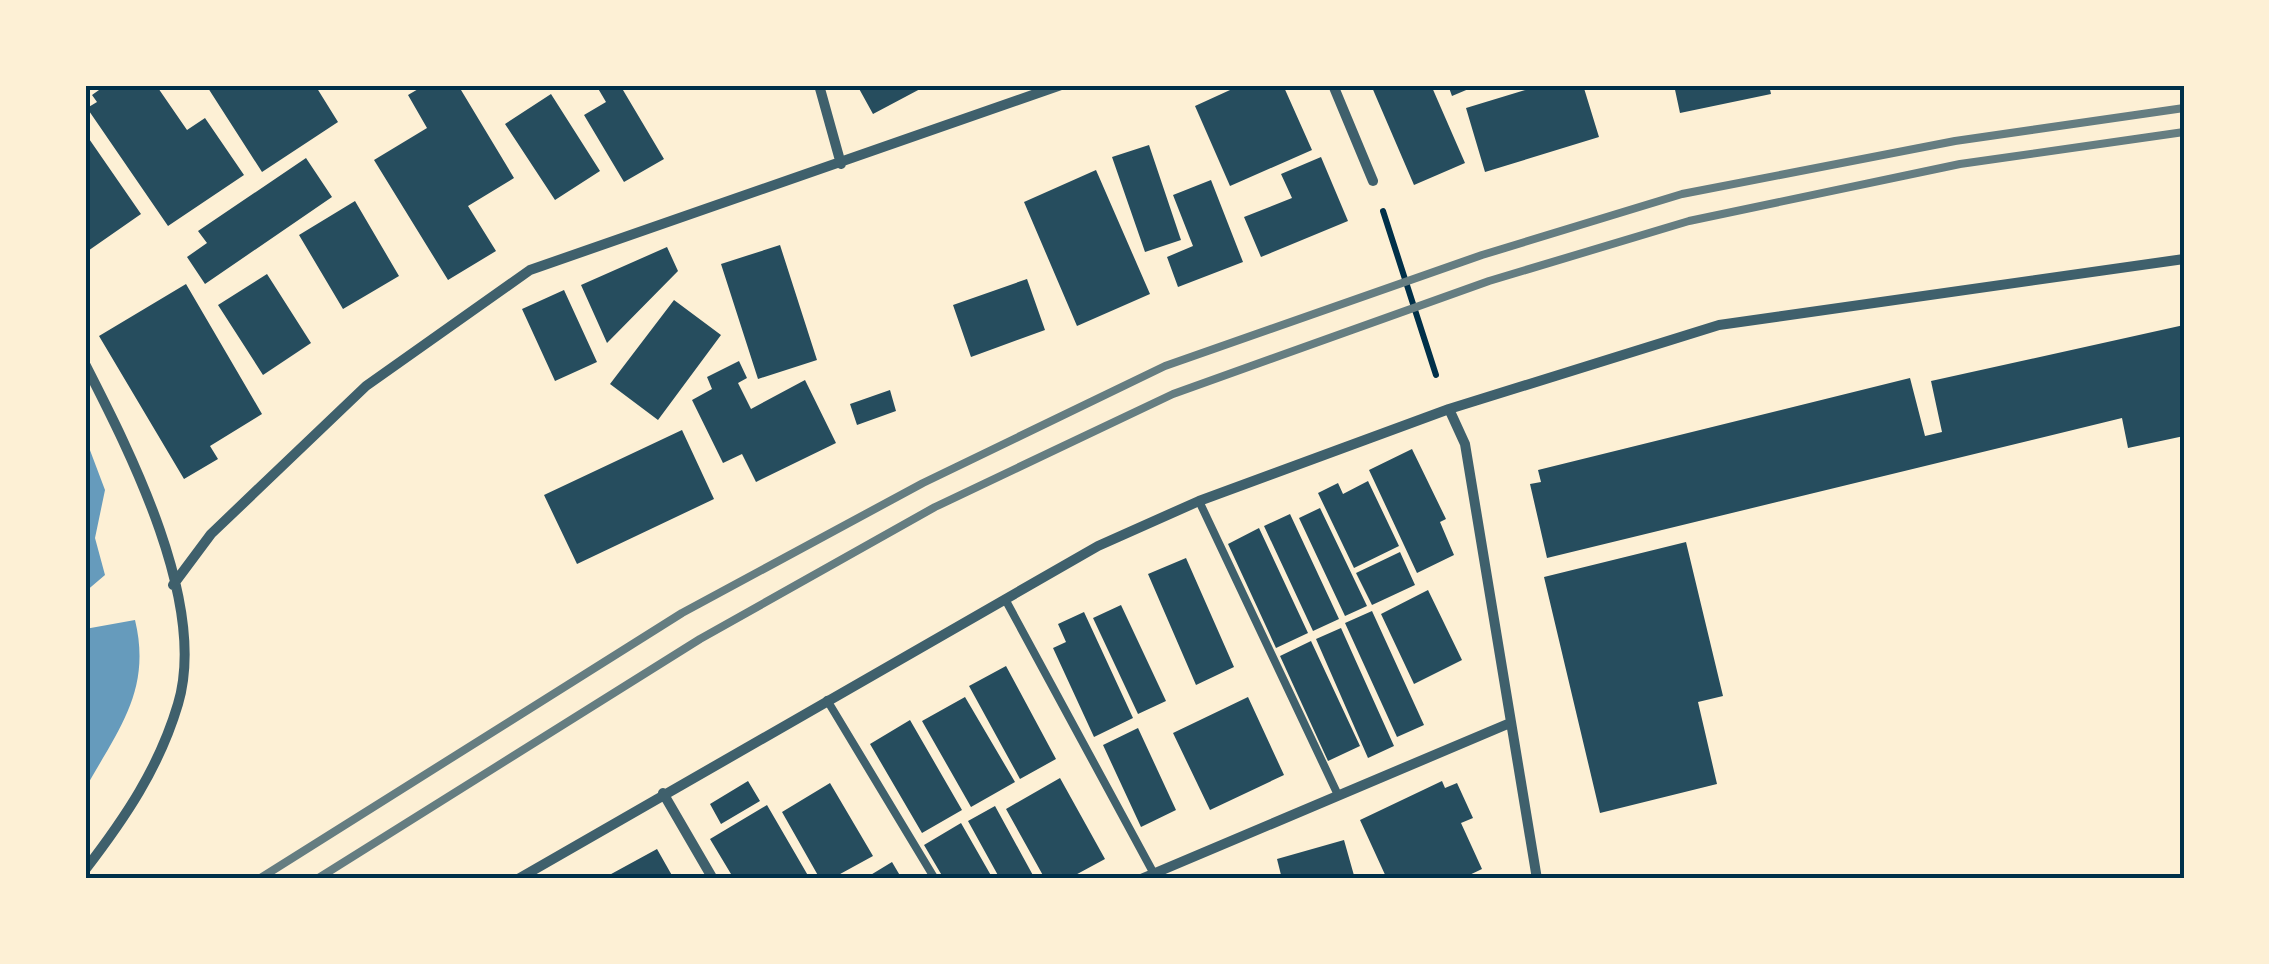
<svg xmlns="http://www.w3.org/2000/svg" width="2269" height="964" viewBox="0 0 2269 964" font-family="Helvetica,sans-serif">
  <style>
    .water { fill: #669bbc }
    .building { fill: #264d5e }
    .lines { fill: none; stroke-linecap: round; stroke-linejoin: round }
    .path { stroke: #003049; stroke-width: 6 }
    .service { stroke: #3f606c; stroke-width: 8 }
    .minor { stroke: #3f606c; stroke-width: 10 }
    .rail { stroke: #657d81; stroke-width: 8 }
    .neatline { fill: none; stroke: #003049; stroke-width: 4 }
  </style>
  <rect width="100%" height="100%" fill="#fdf0d5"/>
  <path class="water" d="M85,437l20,53 -10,48 10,37 -20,17z
    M135,620c17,70 -17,110 -50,169v-160z"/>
  <path class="building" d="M106,85h50l31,45 18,-12 39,57 -76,51 -81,-118 10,-6 -5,-7z
    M212,85h103l23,37 -76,50 -54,-84z
    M425,85h33l56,93 -46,28 28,45 -48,29 -74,-120 53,-32 -19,-33z
    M596,85h24l44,74 -40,23 -40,-67 22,-13z
    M857,85h63l2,3 -49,26z
    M1241,85h42l29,65 -82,36 -35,-80z
    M1371,85h60l34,78 -51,22z
    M1448,85h30l-26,11z
    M1542,85h41l16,52 -114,35 -19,-64z
    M1674,85h95l2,9 -91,19z
    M551,94l49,77 -45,29 -50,-76z
    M85,133l56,81 -56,39z
    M1149,145l32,95 -36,12 -33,-95z
    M1321,157l27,64 -87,36 -17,-40 48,-19 -11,-24z
    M306,158l26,39 -127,87 -18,-27 20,-14 -9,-12z
    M1096,170l54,124 -73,32 -53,-124z
    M1211,180l32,82 -65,25 -11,-30 26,-11 -20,-51z
    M355,201l44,75 -56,33 -44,-74z
    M780,245l37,115 -59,19 -37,-115z
    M667,247l11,24 -71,72 -26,-58z
    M267,274l44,69 -48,32 -45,-70z
    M1027,279l18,51 -74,27 -18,-52z
    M186,284l76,130 -52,32 8,13 -34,20 -85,-143z
    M564,290l33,72 -42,19 -33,-72z
    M674,300l47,35 -63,85 -48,-36z
    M2184,325v111l-56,12 -6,-30 -575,140 -17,-74 11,-2 -3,-12 372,-92 15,58 17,-4 -11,-51z
    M739,361l8,17 -9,5 13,26 54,-29 31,63 -80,39 -14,-28 -19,9 -31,-63 20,-11 -5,-12z
    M890,390l6,21 -39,14 -7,-21z
    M682,430l32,69 -137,65 -33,-69z
    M1412,449l34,70 -6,3 14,33 -37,18 -48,-103z
    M1368,481l31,65 -45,22 -36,-75 20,-10 5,11z
    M1320,508l47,98 -22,10 -46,-98z
    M1290,514l49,105 -26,12 -49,-105z
    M1259,528l49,105 -32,15 -48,-104z
    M1686,542l37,154 -25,6 19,82 -117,29 -56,-236z
    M1400,552l15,33 -43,20 -16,-32z
    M1186,558l48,109 -38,18 -48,-111z
    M1428,590l34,70 -48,24 -33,-70z
    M1121,605l45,96 -28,13 -45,-96z
    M1372,611l52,114 -27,12 -52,-114z
    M1084,612l49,106 -39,19 -41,-89 13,-6 -8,-18z
    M1341,628l53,118 -26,12 -52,-119z
    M1311,641l49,105 -32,15 -48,-105z
    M1006,666l50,93 -36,20 -51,-93z
    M965,697l50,85 -44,25 -49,-86z
    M1248,697l36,78 -74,35 -37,-77z
    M910,720l52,90 -40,23 -52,-89z
    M1138,728l38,82 -35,17 -38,-82z
    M1060,778l45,81 -37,20h-23l-39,-70z
    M748,781l12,20 -39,23 -11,-20z
    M1442,781l3,7 12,-5 16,35 -12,5 21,46 -21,10h-74l-27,-59z
    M830,783l43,73 -42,23h-11l-38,-67z
    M767,805l43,74h-76l-24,-40z
    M995,806l40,73h-35l-32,-58z
    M961,823l32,56h-49l-20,-34z
    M1344,840l11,39h-73l-5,-20z
    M657,849l17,30h-72z
    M892,862l10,17h-38z"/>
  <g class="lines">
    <path class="path" d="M1383,211l53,164"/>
    <path class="service" d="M1199,501l139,294
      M1005,599l148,273
      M827,700l108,179"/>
    <path class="minor" d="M819,85l22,79
      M1333,85l40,96
      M85,364c45,88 123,240 93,340 -19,64 -53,114 -93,166
      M1449,409l16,35 72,435
      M173,585l38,-51 155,-148 164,-116 531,-185
      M663,793l50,86
      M518,879l580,-333 101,-45 250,-92 270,-84 465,-66
      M1141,879l369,-156"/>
    <path class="rail" d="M259,879l423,-266 241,-130 242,-117 317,-111 200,-61 273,-53 229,-33
      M317,879l383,-240 235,-132 238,-113 316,-113 200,-60 271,-57 224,-32"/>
  </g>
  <rect width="2269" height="964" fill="none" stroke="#fdf0d5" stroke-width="175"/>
  <rect x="88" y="88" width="2094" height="788" class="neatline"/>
</svg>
